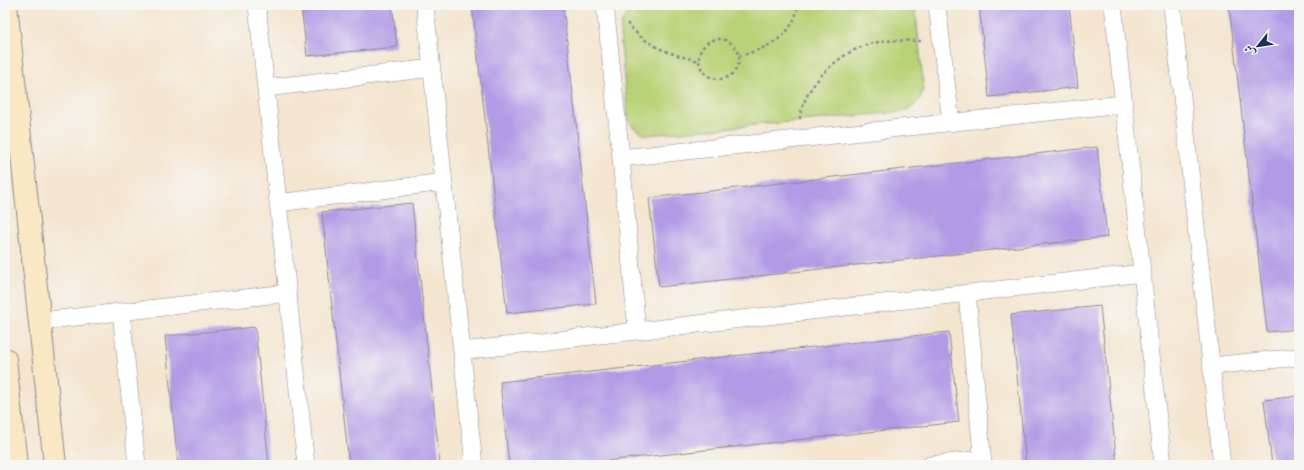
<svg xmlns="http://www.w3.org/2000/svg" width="1304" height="470" viewBox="0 0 1304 470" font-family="'Libre Bodoni',Amiri,serif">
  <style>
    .green { fill: #bad277; stroke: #6a806a }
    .building { fill: #b19ae6 }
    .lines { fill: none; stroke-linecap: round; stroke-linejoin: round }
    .street-casing { stroke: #888a96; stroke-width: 18 }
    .secondary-casing { stroke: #888a96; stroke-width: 24 }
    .path { stroke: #888a96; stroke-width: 2.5; stroke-dasharray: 3 3; stroke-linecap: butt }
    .street { stroke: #fff; stroke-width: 17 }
    .secondary { stroke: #fae7c3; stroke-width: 22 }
  </style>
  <rect width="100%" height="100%" fill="#f6f6f2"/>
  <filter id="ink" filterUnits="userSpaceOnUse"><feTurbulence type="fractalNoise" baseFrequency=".025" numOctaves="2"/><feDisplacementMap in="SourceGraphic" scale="8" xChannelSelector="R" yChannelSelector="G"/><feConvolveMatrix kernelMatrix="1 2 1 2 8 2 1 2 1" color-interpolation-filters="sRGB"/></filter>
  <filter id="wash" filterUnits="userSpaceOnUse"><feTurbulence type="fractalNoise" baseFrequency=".012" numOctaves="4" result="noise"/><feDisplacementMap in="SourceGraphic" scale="16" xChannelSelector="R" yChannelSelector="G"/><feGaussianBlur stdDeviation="0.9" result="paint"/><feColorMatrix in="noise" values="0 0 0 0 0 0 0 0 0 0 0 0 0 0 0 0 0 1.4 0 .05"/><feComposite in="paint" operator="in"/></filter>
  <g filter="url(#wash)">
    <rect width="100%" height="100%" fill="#f4e5cf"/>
    <path class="green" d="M651,5h264l8,78c0,16 -7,25 -23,29l-253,23c-9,-3 -15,-7 -19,-17l-8,-83c1,-21 10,-28 31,-30z"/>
    <g id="blocks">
      <path class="building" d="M301,5h91l5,42 -90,9z
        M472,5h91l33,299 -89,9z
        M979,5h90l9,82 -89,10z
        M1229,5h70v324l-32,3z
        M1097,147l10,90 -448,50 -10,-89z
        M412,203l28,262h-91l-27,-253z
        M1100,306l17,159h-91l-15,-150z
        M255,327l14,138h-91l-13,-129z
        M949,332l10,90 -389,43h-61l-9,-83z
        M1299,396v69h-27l-8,-65z"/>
    </g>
  </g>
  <g filter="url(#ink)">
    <use href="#blocks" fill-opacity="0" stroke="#888a96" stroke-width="1"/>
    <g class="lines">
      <g class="street-casing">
        <path id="street" d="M257,5l49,460
          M425,5l49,460
          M605,5l16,153 16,173
          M937,5l14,118
          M1113,5l50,460
          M1172,5l50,460
          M266,88l166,-20
          M621,158l502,-54
          M278,203l166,-21
          M967,293l16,172
          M121,312l16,153
          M41,321l246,-28
          M462,351l681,-78
          M1211,366l88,-9
          M930,465l53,-6"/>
      </g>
      <g class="secondary-casing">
        <path id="secondary" d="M6,5l49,460
          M5,359l11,106"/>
      </g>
      <path class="path" d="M627,23c20,24 43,31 72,38
        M699 59a20 20 0 1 1 40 0a20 20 0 1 1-40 0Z
        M739,56c27,-7 55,-19 59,-51
        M800,119c3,-34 41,-69 74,-76 15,-4 33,-2 49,-2"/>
      <use href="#street" class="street"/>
      <use href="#secondary" class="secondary"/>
    </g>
  </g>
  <rect width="1304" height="470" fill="none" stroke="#f6f6f2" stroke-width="20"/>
  <g transform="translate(1258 46) rotate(240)" stroke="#f6f6f2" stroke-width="3" paint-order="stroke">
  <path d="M0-3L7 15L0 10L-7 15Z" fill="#1b2f5e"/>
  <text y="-6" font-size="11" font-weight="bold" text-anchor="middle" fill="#1b2f5e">ش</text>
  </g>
</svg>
